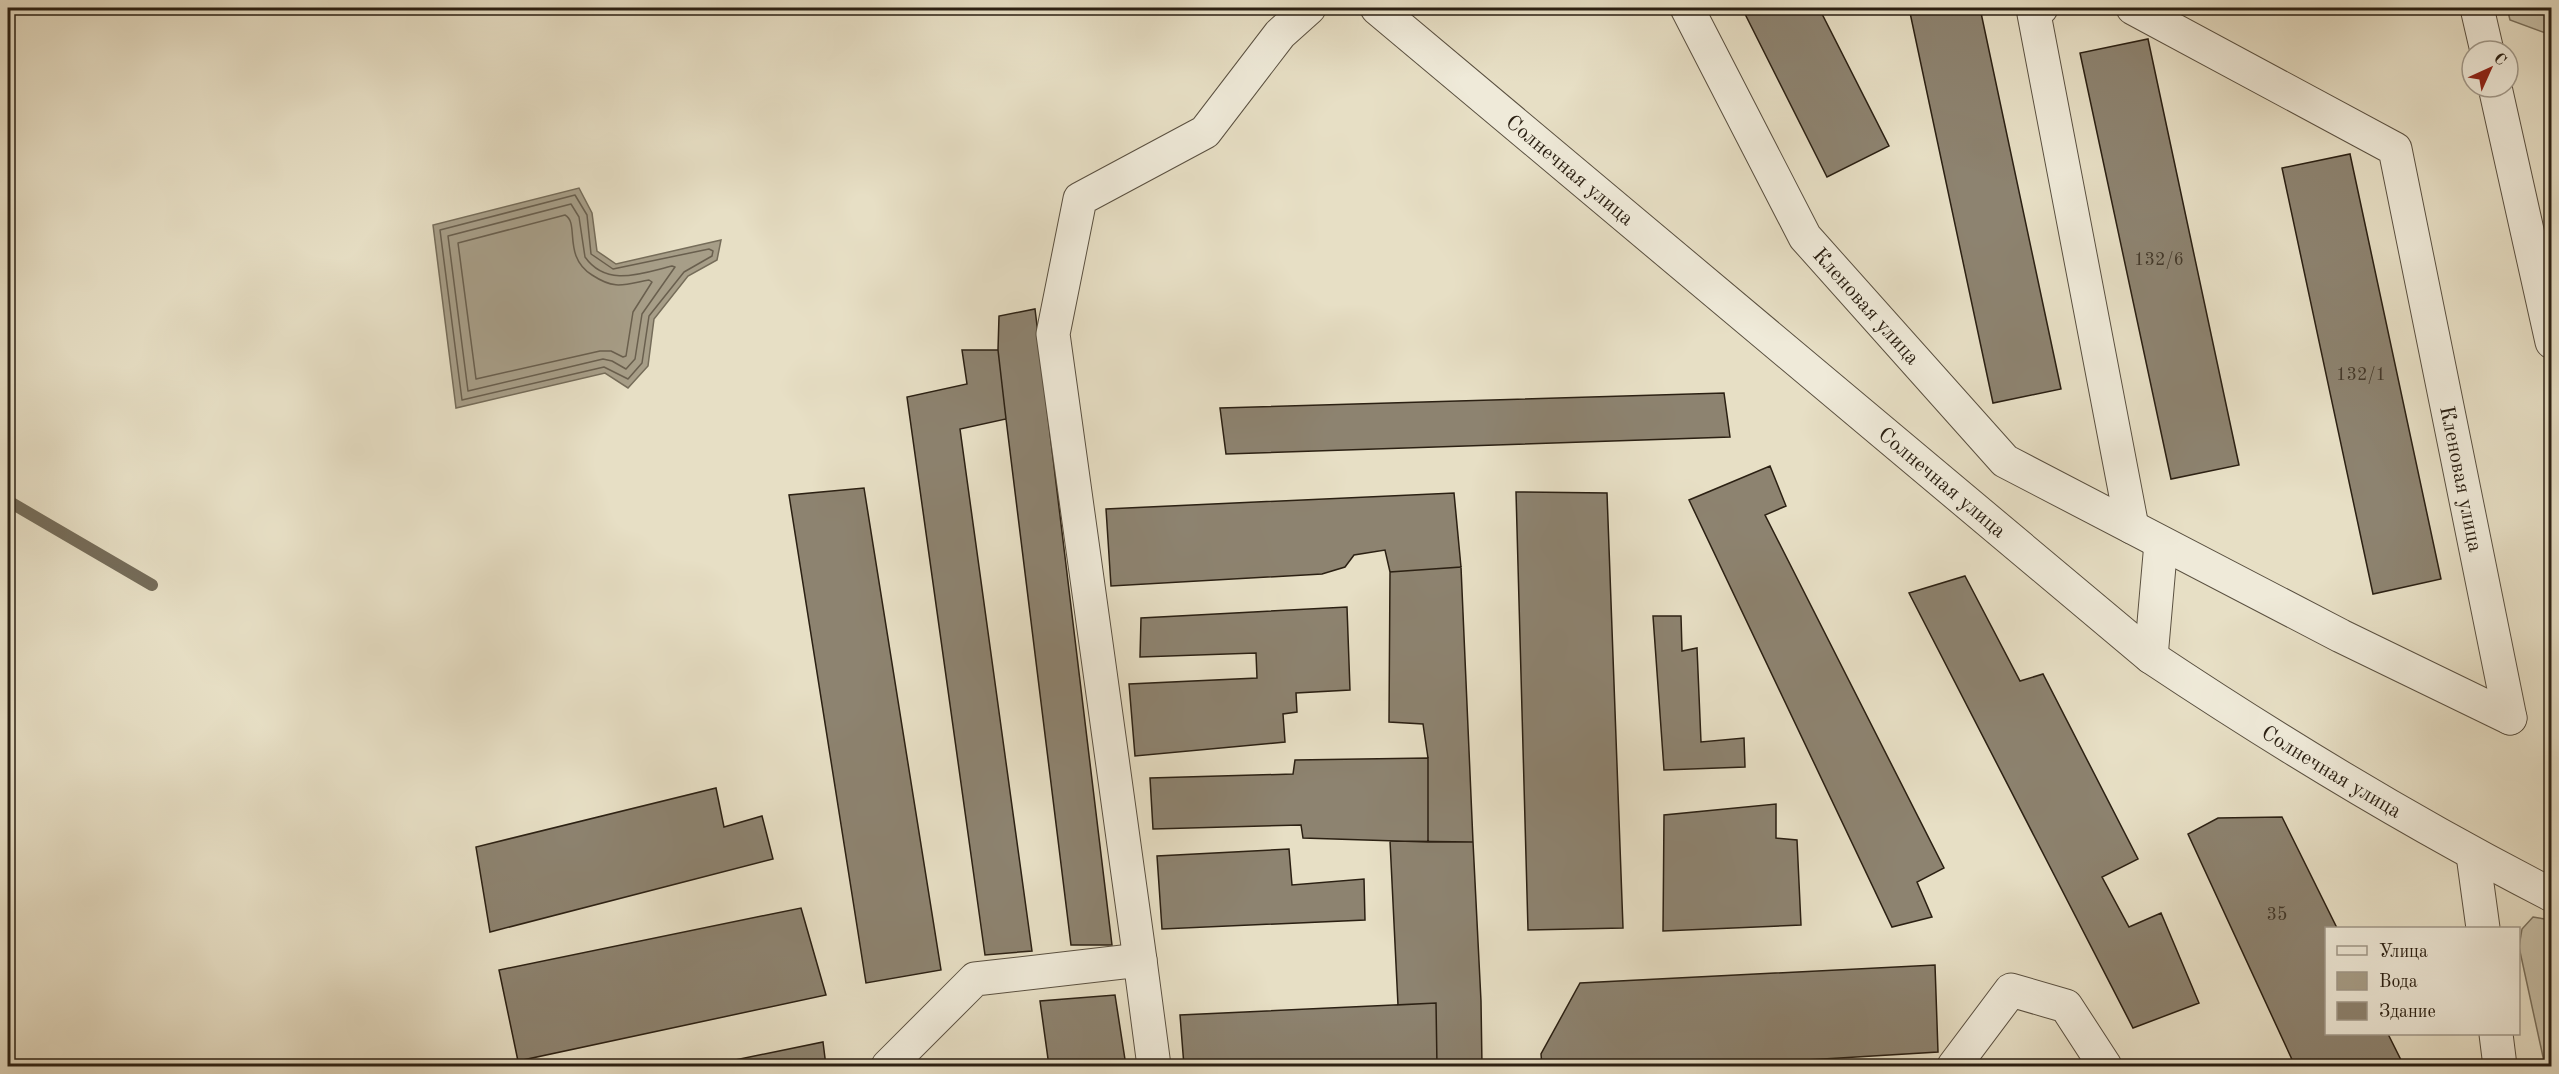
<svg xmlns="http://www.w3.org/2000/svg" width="2559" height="1074" viewBox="0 0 2559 1074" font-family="'Old Standard TT',serif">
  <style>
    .green { fill: #c7bfa7; stroke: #79705d; stroke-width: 1.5 }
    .water { fill: #a79e88; stroke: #756c59; stroke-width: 1.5 }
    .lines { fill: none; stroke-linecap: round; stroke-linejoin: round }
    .shore { stroke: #695f4e; stroke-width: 1.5 }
    .stream { stroke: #756c59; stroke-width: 12 }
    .building { fill: #8d8370; stroke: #2b2013; stroke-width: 1.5 }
    .minor-casing { stroke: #5a5040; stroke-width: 35 }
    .minor { stroke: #efead9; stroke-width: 33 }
    .labels { text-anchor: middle; stroke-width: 5; stroke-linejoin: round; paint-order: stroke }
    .number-label { font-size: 18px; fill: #44392a }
    .street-label { font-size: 21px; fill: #2b2013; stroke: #efead9 }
  </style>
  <rect width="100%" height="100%" fill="#e7dfc5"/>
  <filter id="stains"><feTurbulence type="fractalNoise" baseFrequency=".00333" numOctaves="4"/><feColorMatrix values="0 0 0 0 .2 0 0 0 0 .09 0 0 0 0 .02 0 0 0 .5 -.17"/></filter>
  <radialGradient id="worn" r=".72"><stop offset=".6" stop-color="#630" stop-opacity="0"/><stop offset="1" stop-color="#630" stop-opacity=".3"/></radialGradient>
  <path class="green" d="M2507,8h44v27l-41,-15z
    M2533,917l18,3v146h-6l-26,-119 3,-18z"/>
  <path class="water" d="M579,188l13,25 5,38 19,13 105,-24 -4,20 -29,16 -34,43 -6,47 -20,22 -23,-15 -149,35 -23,-183z"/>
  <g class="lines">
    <path class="shore" d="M575,195l12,20 4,39 22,15 96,-20 4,2 -1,5 -28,16 -35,44 -7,47 -14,16 -24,-12 -142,33 -22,-170z
      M571,204l8,13 6,40c22,31 57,16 87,9l3,1 -33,47 -7,45 -9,10 -14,-8 -9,-2 -135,32 -20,-155z
      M565,215c15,8 -3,41 27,60 23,15 31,10 57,5l3,2 -19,30 -7,44 -3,1 -12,-6h-11l-124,28 -18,-136z"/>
    <path class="stream" d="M8,501l144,84"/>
  </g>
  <path class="building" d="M1742,8h77l70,138 -62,31z
    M1909,8h71l81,381 -68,14z
    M2148,39l91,426 -68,14 -91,-426z
    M2350,154l91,425 -68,15 -91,-426z
    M1035,309l77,636h-41l-65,-526 -8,-69 1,-34z
    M962,350h36l8,69 -46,10 72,522 -47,4 -78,-558 60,-13z
    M1724,393l6,44 -504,17 -6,-46z
    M1770,466l16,40 -21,9 179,353 -27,14 15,35 -40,10 -203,-427z
    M864,488l77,482 -75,13 -77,-488z
    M1516,492l91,1 16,435 -95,2z
    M1454,493l7,74 -71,5 -5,-22 -31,5 -9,12 -23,7 -211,12 -5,-77z
    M1461,567l12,275h-45v-84l-5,-34 -34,-2 1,-150z
    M1965,576l55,105 23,-7 95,185 -36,18 27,50 32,-14 38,90 -66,25 -224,-435z
    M1347,607l3,83 -54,3 1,19 -14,2 2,28 -150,14 -6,-72 128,-6 -1,-25 -116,4 1,-39z
    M1653,616h28l1,35 15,-3 4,94 43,-4 1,29 -81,3z
    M1428,758v84l-125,-4 -2,-13 -148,4 -3,-51 143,-4 2,-14z
    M716,788l8,39 38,-11 11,43 -283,73 -14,-85z
    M1776,804v34l21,2 4,85 -138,6 1,-116z
    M2282,817l55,111h-11v106h62l16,32h-109l-107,-232 30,-16z
    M1390,841l83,1 8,159 1,65h-45l-1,-63 -38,2z
    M1289,849l3,36 72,-6 1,41 -203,9 -5,-73z
    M801,908l25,87 -308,66 -19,-91z
    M1935,965l3,87 -231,14h-165l-1,-12 39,-71z
    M1115,995l11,71h-77l-9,-65z
    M1436,1003l1,63h-253l-4,-51z
    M823,1042l3,24h-120z"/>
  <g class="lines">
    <g class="minor-casing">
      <g id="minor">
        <path id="s1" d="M1377,8l774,649c129,86 262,167 401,238"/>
        <path id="s2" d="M1687,8l118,229 200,224 336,175 169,82"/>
        <path d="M2041,8l-7,6 98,513"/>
        <path id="s3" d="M2133,8l262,141 115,569"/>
        <path d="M2477,8l10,43"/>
        <path d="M2495,87l57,255"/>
        <path d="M2151,657l10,-114"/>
        <path d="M2473,855l10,73"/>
        <path d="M1140,960l-87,-626 27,-135 125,-67 75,-98 29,-26"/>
        <path d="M2496,1034l4,32"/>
        <path d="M888,1066l87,-87 165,-19 14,106"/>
        <path d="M1954,1066l57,-76 55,16 39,60"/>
      </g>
    </g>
    <use href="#minor" class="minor"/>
  </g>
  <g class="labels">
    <g class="number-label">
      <text x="2159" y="265">132/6</text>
      <text x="2361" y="380">132/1</text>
      <text x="2277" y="920">35</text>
    </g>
    <g class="street-label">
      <text dy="7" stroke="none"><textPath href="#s1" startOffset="252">Солнечная улица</textPath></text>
      <text dy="7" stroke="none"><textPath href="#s2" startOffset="350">Кленовая улица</textPath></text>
      <text dy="7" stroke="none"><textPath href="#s3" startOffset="634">Кленовая улица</textPath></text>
      <text dy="7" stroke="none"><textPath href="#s1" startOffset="738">Солнечная улица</textPath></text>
      <text dy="7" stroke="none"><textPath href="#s1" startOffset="1224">Солнечная улица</textPath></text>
    </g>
  </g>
  <rect width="2559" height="1074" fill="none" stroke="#e7dfc5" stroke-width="30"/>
  <rect x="9" y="9" width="2541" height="1056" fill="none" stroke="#2b2013" stroke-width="3"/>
  <rect x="15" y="15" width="2529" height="1044" fill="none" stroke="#2b2013" stroke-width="1.5"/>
  <rect x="2325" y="927" width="195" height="108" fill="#efead9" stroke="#a1998a" stroke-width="1.5"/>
  <rect x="2337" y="946" width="30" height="9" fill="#efead9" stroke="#a1998a" stroke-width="1.5"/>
  <text x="2379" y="957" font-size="18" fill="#2b2013">Улица</text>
  <rect x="2337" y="972" width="30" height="18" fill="#a79e88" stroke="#a1998a" stroke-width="1.5"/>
  <text x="2379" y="987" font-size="18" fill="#2b2013">Вода</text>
  <rect x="2337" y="1002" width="30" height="18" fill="#8d8370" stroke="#a1998a" stroke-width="1.5"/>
  <text x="2379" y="1017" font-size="18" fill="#2b2013">Здание</text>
  <g transform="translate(2490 69) rotate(45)"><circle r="28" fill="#efead9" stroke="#a1998a" stroke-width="1.5"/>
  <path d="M0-4.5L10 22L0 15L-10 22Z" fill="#8f2418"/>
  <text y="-9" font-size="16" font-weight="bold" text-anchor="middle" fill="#2b2013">С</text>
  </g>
  <rect width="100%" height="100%" filter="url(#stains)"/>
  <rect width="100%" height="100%" fill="url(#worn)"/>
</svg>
